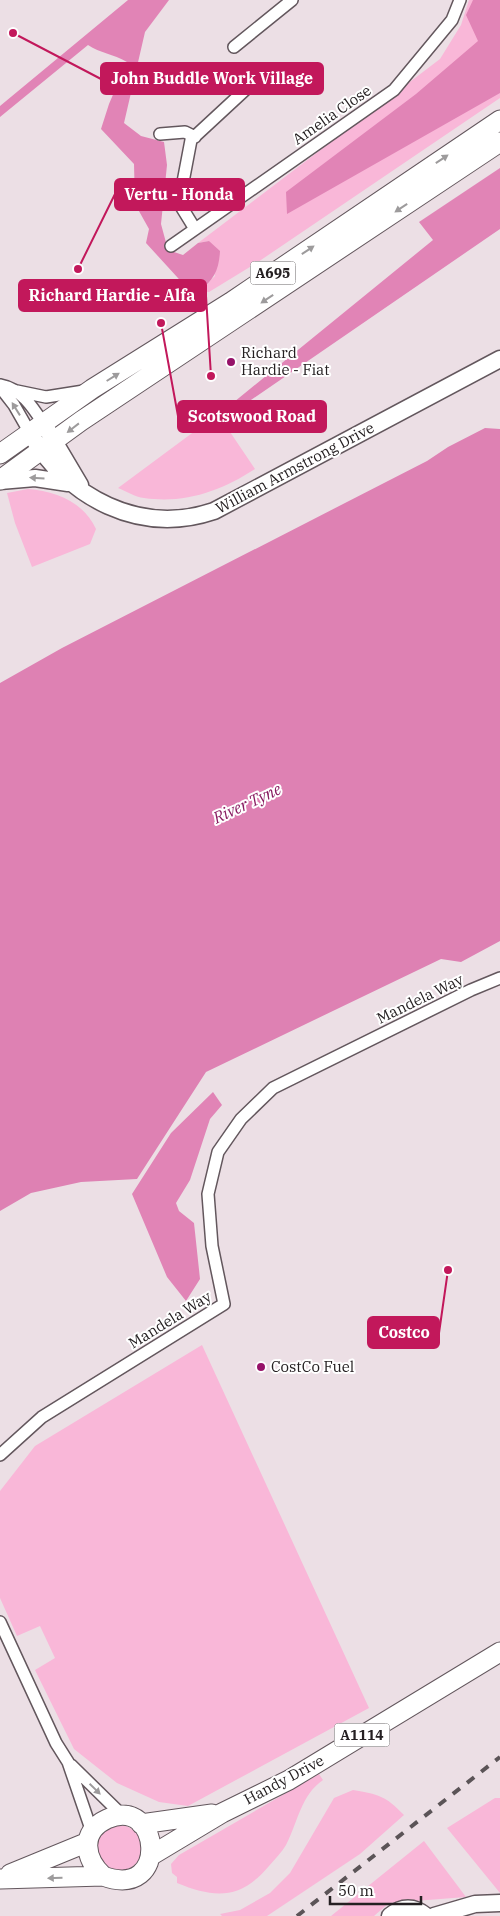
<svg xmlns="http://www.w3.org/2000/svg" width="500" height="1916" viewBox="0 0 500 1916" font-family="'IBM Plex Serif',serif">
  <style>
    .green { fill: #f9b7d8 }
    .forest { fill: #e184b6 }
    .water { fill: #de81b3 }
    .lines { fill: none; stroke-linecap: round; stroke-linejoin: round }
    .street-casing { stroke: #63575d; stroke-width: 14 }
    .secondary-casing { stroke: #63575d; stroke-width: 19 }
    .primary-casing { stroke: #63575d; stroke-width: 21 }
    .street { stroke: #fff; stroke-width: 11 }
    .secondary { stroke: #fff; stroke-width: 16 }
    .primary { stroke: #fff; stroke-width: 19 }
    .rail { stroke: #5b5457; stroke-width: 4; stroke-dasharray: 9 9; stroke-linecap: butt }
    .oneway { fill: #9d9b9c }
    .poi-dot { fill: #961269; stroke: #fff; stroke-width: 2 }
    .labels { text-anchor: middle; stroke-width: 4; stroke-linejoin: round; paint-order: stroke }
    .shield { fill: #fff; stroke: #666364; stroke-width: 1 }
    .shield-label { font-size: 14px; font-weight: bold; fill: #252022 }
    .street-label { font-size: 15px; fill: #252022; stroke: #fff }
    .poi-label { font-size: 15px; fill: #252022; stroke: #fff; text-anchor: start }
    .water-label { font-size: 16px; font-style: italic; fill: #881a60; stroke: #fff }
    .leader { fill: none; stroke: #c2185b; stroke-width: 2 }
    .callout-dot { fill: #c2185b; stroke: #fff; stroke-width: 2 }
    .callout { fill: #c2185b; stroke: #c2185b; stroke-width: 2 }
    .callout-label { font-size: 16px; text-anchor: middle; font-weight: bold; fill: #fff }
  </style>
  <rect width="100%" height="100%" fill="#ecdfe5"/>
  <path class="green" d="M469,0h31v98l-242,164 -49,30 -10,-1 16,-15 -6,-35 -11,2 242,-184 21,-34z
    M234,402l1,9 -11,12 31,46c-34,22 -70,35 -111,29 -9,-1 -18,-7 -26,-10z
    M28,489c27,2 56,13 68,40l-6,15 -58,23 -17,-44 -8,-30z
    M202,1345l167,363 -181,98 -29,-4 -42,-19 -43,-34 -39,-79 20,-12 -15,-32 -23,10 -17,-38v-107l35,-45z
    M319,1774l4,6c-22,15 -25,42 -37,65 -4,7 -11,14 -17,21 -28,33 -53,33 -92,17v-6l-5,-4 -1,-9 8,-9z
    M353,1790c25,4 33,6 51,25l-44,39 -93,62h-45l-2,-2 20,-4 30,-17 20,-20 44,-75z
    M495,1798h5v95l-53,-65z
    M96 1848a23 23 0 1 1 46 0a23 23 0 1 1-46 0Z
    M424,1841l42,56 -77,6 -15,13h-43z"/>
  <path class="forest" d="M128,0h41l-24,32 -21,91 17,13 23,6 3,23 -6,59 7,26 15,5 15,-12 11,-2 11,10c-1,19 -6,29 -21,40l-11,-2 -42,-46 3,-14 -14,-25 -1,-40 -33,-35 8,-25 18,-42c-14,-8 -27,-9 -39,-17l-88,72v-11z
    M473,0h27v93l-213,121 -1,-22 130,-98 62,-53 -12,-26z
    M500,168v61l-265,182 -1,-9 199,-162 -14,-18z
    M213,1092l9,13 -12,14 -20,61 -14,23 3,8 15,12 6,56 -14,22 -19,-24 -35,-83 39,-61z"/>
  <path class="water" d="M485,428l15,1v512l-39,21 -20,-3 -235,113 -69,107 -56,3 -50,11 -31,18v-528l62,-35 365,-187 21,-14z"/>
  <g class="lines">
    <g class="street-casing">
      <path id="street" d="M234,47l58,-47
        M160,134l25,-2 10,5
        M195,229l-16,-26 12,-63 54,-50
        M171,246l223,-156 58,-70 8,-20
        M0,385c21,4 32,21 43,38
        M0,387l14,18 16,28
        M17,391l29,6 38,-6
        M0,1455l42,-38 182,-113 -12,-58 -4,-52 10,-42 23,-33 32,-31 198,-98 29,-12
        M0,1622l56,121 12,19 24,70
        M71,1765l52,51"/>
    </g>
    <g class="secondary-casing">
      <path id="secondary" d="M48,431l32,54
        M30,433c37,65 110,103 184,78l286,-152
        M0,481l35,-3 33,5
        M390,1916c12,-10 24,-10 36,0
        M434,1916l41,-12 25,-1"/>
    </g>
    <g class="primary-casing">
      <path id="primary" d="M0,454l92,-65 139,-87 269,-182
        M0,480l81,-59 419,-279
        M141,1824l71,-10
        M152,1855l70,-42 67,-33 211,-128
        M10,1874l78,-32
        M0,1879l103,-3c68,25 58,-82 4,-57 -28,13 -22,40 -4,57"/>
    </g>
    <use href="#street" class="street"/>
    <use href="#secondary" class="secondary"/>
    <use href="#primary" class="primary"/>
    <path class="rail" d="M297,1916l203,-159"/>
  </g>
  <defs><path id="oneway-solid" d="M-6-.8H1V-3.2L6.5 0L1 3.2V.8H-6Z" transform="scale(1.25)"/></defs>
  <g class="oneway">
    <use href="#oneway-solid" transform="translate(442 159) rotate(-34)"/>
    <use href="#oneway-solid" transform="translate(401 208) rotate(146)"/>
    <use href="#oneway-solid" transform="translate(308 250) rotate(-34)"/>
    <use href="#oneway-solid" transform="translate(267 299) rotate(146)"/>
    <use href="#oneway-solid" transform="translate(113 377) rotate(-32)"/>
    <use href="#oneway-solid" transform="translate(16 409) rotate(-122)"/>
    <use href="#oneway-solid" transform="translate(73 428) rotate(142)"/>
    <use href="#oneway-solid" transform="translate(37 478) rotate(-177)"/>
    <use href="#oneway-solid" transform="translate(95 1789) rotate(44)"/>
    <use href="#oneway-solid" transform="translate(55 1878) rotate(178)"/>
  </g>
  <g class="poi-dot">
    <circle cx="231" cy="362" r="5"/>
    <circle cx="261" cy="1367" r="5"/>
  </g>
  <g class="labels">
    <g class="shield">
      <rect x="250.5" y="261.5" width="45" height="23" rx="4"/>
      <rect x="334.5" y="1723.5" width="55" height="23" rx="4"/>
    </g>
    <g class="shield-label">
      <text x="273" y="278">A695</text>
      <text x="362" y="1740">A1114</text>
    </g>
    <g class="street-label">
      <text transform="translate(332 115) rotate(-35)" y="5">Amelia Close</text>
      <text transform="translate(295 468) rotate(-28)" y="5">William Armstrong Drive</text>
      <text transform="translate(420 999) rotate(-26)" y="5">Mandela Way</text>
      <text transform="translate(170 1320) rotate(-32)" y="5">Mandela Way</text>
      <text transform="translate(284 1780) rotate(-28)" y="5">Handy Drive</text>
    </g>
    <g class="poi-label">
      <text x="241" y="358">Richard<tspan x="241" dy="17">Hardie - Fiat</tspan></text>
      <text x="271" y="1372">CostCo Fuel</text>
    </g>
    <g class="water-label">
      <text transform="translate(247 803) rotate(-25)" y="6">River Tyne</text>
    </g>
  </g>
  <path class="leader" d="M13 33L101 79M78 269L115 194M211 376L206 296M161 323L178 416M448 1270L439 1333"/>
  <g class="callout-dot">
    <circle cx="13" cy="33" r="5"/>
    <circle cx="78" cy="269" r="5"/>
    <circle cx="211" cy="376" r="5"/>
    <circle cx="161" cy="323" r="5"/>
    <circle cx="448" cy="1270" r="5"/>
  </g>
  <g class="callout">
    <rect x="101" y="63" width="222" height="31" rx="5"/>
    <rect x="115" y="179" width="129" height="31" rx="5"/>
    <rect x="19" y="280" width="187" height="31" rx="5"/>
    <rect x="178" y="401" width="148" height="31" rx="5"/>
    <rect x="368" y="1317" width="71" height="31" rx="5"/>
  </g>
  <g class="callout-label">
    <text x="212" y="84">John Buddle Work Village</text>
    <text x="179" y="200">Vertu - Honda</text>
    <text x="112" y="301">Richard Hardie - Alfa</text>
    <text x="252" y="422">Scotswood Road</text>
    <text x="404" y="1338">Costco</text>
  </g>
  <path d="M330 1896v8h91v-8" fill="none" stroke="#252022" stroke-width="2.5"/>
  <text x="338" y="1896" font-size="15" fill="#252022" stroke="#ffffff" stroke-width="4" paint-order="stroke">50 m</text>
</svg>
